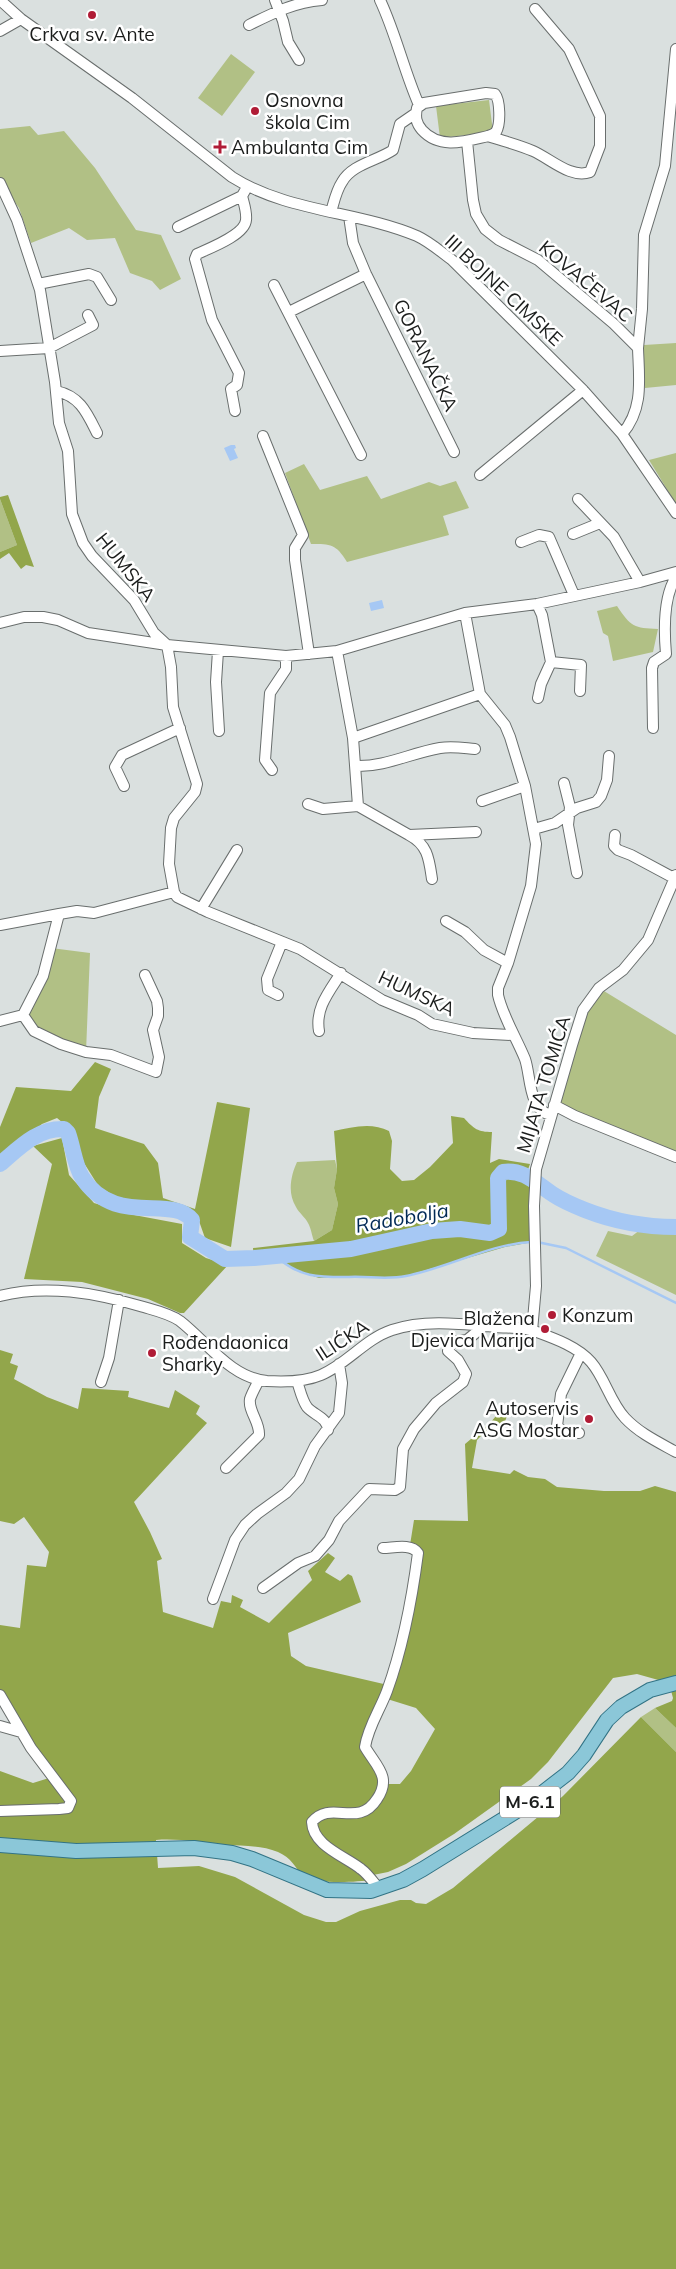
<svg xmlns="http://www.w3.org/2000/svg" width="676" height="2269" viewBox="0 0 676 2269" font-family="Mulish,sans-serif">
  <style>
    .green { fill: #b1c085 }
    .forest { fill: #92a64b; fill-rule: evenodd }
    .water { fill: #a6c8f4 }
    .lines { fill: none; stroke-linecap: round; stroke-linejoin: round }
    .stream { stroke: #a6c8f4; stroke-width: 2.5 }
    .river { stroke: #a6c8f4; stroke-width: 16 }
    .minor-casing { stroke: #696e6d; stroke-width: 12 }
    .major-casing { stroke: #327385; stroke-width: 16 }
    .minor { stroke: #fff; stroke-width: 10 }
    .major { stroke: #8bc7d8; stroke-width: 14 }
    .poi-dot { fill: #b01c36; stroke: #fff; stroke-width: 2 }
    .labels { text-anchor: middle; stroke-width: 5; stroke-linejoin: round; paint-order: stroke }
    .shield { fill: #fff; stroke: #5f6160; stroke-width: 1 }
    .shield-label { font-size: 18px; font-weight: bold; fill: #1b1d1c }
    .poi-label { font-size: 19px; fill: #1b1d1c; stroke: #fff; text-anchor: start }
    .street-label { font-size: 19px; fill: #1b1d1c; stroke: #fff }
    .water-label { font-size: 20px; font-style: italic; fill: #022a55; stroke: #fff }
  </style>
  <rect width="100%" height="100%" fill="#dae0df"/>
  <path class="green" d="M231,54l24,18 -33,44 -24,-18z
    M489,100l4,32 -53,6 -4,-32z
    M30,126l8,9 26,-4 31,37 41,62 25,5 20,44 -21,11 -8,-9 -22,-8 -15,-35 -28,2 -18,-12 -38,15 -12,-35 -15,-21h-4v-58z
    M676,343v42l-31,3 -3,-23 2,-20z
    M676,453v51l-27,-44z
    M304,464l16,26 47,-14 14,23 48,-17 11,4 16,-5 13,27 -26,8 6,19 -102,27c-11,-18 -16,-18 -36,-18l-26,-71z
    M0,499l17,46 -17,7z
    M617,606c14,21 17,22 41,23l-5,23 -40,9 -5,-25 -5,-3 -6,-22z
    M51,948l39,5 -4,99 -45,-18 -18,-19z
    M599,988l77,47v122l-121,-52 17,-60z
    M335,1160l2,9 -3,19 4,16 -6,26 -18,11c-2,-5 -3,-13 -6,-18 -3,-6 -9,-10 -12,-16 -9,-14 -5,-32 1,-45z
    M640,1230h36v65l-80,-39 12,-25 24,5z
    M655,1708l21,20v24l-35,-35z"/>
  <path class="forest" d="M8,495l26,72 -8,-2 -5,4 -12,-16 -9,6v-7l17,-7 -17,-46v-2z
    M95,1062l16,7 -12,28 -4,31 49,16 14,19 5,35 32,11 22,-107 33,6 -19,139 -26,-9 -6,-17 -10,-11 -27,-7 -40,-3 -23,-13 -15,-24 -10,-31 -17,-14 -15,6 -42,34v-31l16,-40 55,4z
    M451,1116l13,2c10,11 14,14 28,14l-2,31 9,-4 31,5 -4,11 6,4 -2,8 5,9 -2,46 -28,5 -99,29 -25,2 -24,-2 -38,2 -24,-8 -17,-12h-24l-1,-10 61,-7 18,-11 6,-26 -4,-16 3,-19 -3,-38c18,-4 38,-9 55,0l3,10 -2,28 12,12 12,-1 16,-13 23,-24z
    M62,1138l7,37 25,28 40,12 48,9v19l24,15 22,7 -44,48h-4l-32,-14 -66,-17 -58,-3 28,-115 -19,-18z
    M0,1350l13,4 -3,9 8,3 -4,13 33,18 31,12 4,-21 47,3 -1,6 41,11 6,-18 25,16 -4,8 11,9 -73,79 16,30 12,27 -5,2 6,51 50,16 8,-27 10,2 1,-8 11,5 -3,7 29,16 43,-43 -4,-9 20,-18 7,5 -10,14 15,9 8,-7 4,2 9,26 -73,31 3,23 15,10 82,19 30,-132 -8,-8 4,-25 54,1 -3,-77 25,-21 12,-14 5,7 -5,14 -16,1 -9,9 -5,28 38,6 4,-4 14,7 17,2 12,8 47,4h36l15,-5 21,6v236l-21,-20 17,-7 1,-3 -4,-15 -32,-9 -24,4 -65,84 -17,17 -77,55 -48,30 -18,8 -15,3 -2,5c-14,2 -57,5 -68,-5 -9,-8 -11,-17 -25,-23 -17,-7 -35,-6 -53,-7 -23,-2 -46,-7 -69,-5l2,28 41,-2 36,11 69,38 22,7h10l24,-11 40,-11h11l5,3 10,1 27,-16 110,-92 78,-79 35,35v517h-676v-498l33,12 16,-5 -49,-83v-70l20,3 7,-63 19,2 3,-15 -25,-35 -10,7 -14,-3zM384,1698l32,10 19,21 -24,42 -11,13h-16l-19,-37z"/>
  <path class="water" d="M231,445h4l1,3 -2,1 4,9 -8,3 -6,-13z
    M382,600l2,8 -13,3 -2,-8z"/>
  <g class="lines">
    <path class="stream" d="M537,1242l29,6 110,55
      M278,1258c23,20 42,19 71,19 19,-1 38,3 57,-1 41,-8 84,-32 125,-34"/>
    <path class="river" d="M0,1164c19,-16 37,-36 64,-35l4,4c5,14 7,33 14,44 32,51 90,17 110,43l-2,17 35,22 29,-1 97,-9 81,-18 28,-2 30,4 9,-4 -1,-51 5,-6c21,-3 34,12 51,23 9,6 21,11 31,15 28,11 61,17 91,17"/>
    <g class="minor-casing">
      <path id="minor" d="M0,0l21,19 111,79 100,79c55,35 126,34 185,59 13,6 24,16 35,24l131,130 39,44 54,79
        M275,0l8,21 5,21 11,18
        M380,0c16,34 24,71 39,105
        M249,25c24,-12 46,-23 73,-25
        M0,31l21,-12
        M486,93l9,1c5,6 6,30 1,38 -2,2 -5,3 -8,4 -22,5 -48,14 -66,-6 -6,-7 -7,-13 -5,-22l7,-5z
        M488,136c15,5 31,9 45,15 18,8 38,28 57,21l10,-26v-30l-31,-67 -34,-40
        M467,141l6,59 3,14 9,15 14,11 39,20 76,64 24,24c1,31 6,61 -16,86
        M0,183l17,37 23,70 15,92 4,41 9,28 4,63 11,29 9,13 42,44 20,33 13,12 4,22 2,40 24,77 -2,8 -21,26 -3,10 -2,36 5,28 3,5 31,15 92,37 82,51 36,15 14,9 41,9 39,2
        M331,212c3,-10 5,-21 11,-30 10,-18 35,-21 51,-32l7,-26 16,-11
        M349,216l4,27 13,31 88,178
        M178,227l64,-31
        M38,284l51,-10 8,3 14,23
        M274,285l87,170
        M289,312l77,-38
        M638,348l4,-39 2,-74 21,-69 11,-117
        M0,351l49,-3 44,-23 -5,-10
        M56,391c24,5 31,22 41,42
        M235,411l-4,-22 6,-4 2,-12 -27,-53 -17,-61 2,-5c13,-6 48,-19 49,-34 1,-8 -2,-16 -4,-24l5,-9
        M263,436l40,99 -8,13v12l14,94
        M480,475l103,-85
        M578,499l36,38 26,45
        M573,534l27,-11
        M521,542l18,-7 10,2 25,58
        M537,604l5,11 9,47 30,3 -1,26
        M465,613l15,81 25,31 5,12 15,49 11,58 -5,42 -23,77 -10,25v7c5,22 18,42 27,64 6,17 3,51 26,56
        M0,623l24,-6h19l15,3 30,13 79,12 119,11 51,-5 128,-38 72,-9 103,-22 36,-10
        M218,651l-2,31 3,49
        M337,651l16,87 5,68
        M538,698l3,-14 10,-22
        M653,728l-1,-60 2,-6 12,-8c-2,-23 -3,-57 10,-77
        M353,738l127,-44
        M356,766c29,1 55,-13 84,-18 12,-2 23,0 35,1
        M272,770l-7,-10 5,-67 16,-24v-13
        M564,783l6,24 -2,18 9,48
        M124,786l-9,-19 7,-12 58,-27
        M482,801l43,-15
        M308,804l15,5 35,-3 51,29 67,-3
        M534,829l21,-6 22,-15 19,-6 5,-6 6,-16 2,-24
        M409,835c19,10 20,24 23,44
        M615,835l-1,11 4,4 13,5 43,23
        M201,909l36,-59
        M446,921l19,11 19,18 24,13
        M0,925l59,-11
        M278,995l-10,-5 -1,-11 15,-37
        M23,1015l20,-39 16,-62 18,-3 17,2 80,-21
        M0,1021l23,-6 11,16 27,13 25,8 25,3 45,17 3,-15 -6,-27 5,-14v-8l-1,-7 -12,-26
        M319,1031c-4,-23 10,-39 22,-58
        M554,1105l21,11 101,41
        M0,1296c46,-12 95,-3 140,10 13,4 29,7 40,15 27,21 51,57 87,60 17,1 38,1 54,-6 26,-11 44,-36 71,-45 33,-11 70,-6 104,-3 12,1 26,0 38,4 19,7 43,15 57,31 14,16 19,40 34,56 14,15 33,24 51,34
        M532,1331l4,-45 -2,-80 2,-37 36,-124 11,-35 16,-22 24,-18 25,-30 28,-65
        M297,1381c3,9 5,19 10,26 8,9 20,10 21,23
        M101,1382l8,-24 10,-58
        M579,1433l-15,-1 -7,-6 4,-32 20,-41
        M226,1468l33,-33c1,-13 -11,-24 -9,-36 2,-6 6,-13 9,-19
        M263,1588l35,-25 17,-7 14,-16 10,-19 30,-32 26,1 5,-3 3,-38 11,-20 22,-26 27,-21 3,-8 -8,-14 -10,-9 3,-9 16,-2 17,-14
        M213,1599l22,-59 10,-15 12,-11 29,-21 13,-14 16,-33 24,-33 3,-30 -3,-19
        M0,1695l31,53 40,53 -3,7 -9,1 -59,2
        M0,1726l21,6
        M379,1889c-5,-6 -11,-15 -18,-20 -16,-13 -48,-23 -49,-47 19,-23 46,7 65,-23 15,-22 -1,-33 -12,-52 3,-20 15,-37 22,-56 16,-44 25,-92 31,-138 -7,-10 -25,-5 -35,-5"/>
    </g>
    <g class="major-casing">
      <path id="major" d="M0,1845l76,6 118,-3 38,5 20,6 75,31 44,1 32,-11 20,-11 105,-65 40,-31 16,-18 23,-35 14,-13 29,-17 26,-7"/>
    </g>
    <use href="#minor" class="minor"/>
    <use href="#major" class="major"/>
  </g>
  <g class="poi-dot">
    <circle cx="92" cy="15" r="5"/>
    <circle cx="255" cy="111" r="5"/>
    <path d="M217.5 139.5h5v5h5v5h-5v5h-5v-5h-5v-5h5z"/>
    <circle cx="552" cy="1315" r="5"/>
    <circle cx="545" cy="1329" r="5"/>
    <circle cx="152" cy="1353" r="5"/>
    <circle cx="589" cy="1419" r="5"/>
  </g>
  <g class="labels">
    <rect class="shield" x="500" y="1786.5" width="60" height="31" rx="4"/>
    <g class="shield-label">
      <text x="530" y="1808">M-6.1</text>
    </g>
    <g class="poi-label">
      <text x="92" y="41" text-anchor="middle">Crkva sv. Ante</text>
      <text x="265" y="107">Osnovna<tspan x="265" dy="22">škola Cim</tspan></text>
      <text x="231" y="154">Ambulanta Cim</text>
      <text x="562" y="1322">Konzum</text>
      <text x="535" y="1325" text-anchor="end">Blažena<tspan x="535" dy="22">Djevica Marija</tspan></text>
      <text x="162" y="1349">Rođendaonica<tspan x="162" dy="22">Sharky</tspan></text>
      <text x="579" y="1415" text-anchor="end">Autoservis<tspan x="579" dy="22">ASG Mostar</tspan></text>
    </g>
    <g class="street-label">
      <text transform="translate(586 281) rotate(40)" y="7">KOVAČEVAC</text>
      <text transform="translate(504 290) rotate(43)" y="7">III BOJNE CIMSKE</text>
      <text transform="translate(426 355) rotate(64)" y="7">GORANAČKA</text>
      <text transform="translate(126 567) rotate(51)" y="7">HUMSKA</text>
      <text transform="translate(417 993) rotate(25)" y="7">HUMSKA</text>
      <text transform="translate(543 1084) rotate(-73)" y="7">MIJATA TOMIĆA</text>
      <text transform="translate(342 1340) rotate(-33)" y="7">ILIĆKA</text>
    </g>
    <g class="water-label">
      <text transform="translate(402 1218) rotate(-10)" y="7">Radobolja</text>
    </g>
  </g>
</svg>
